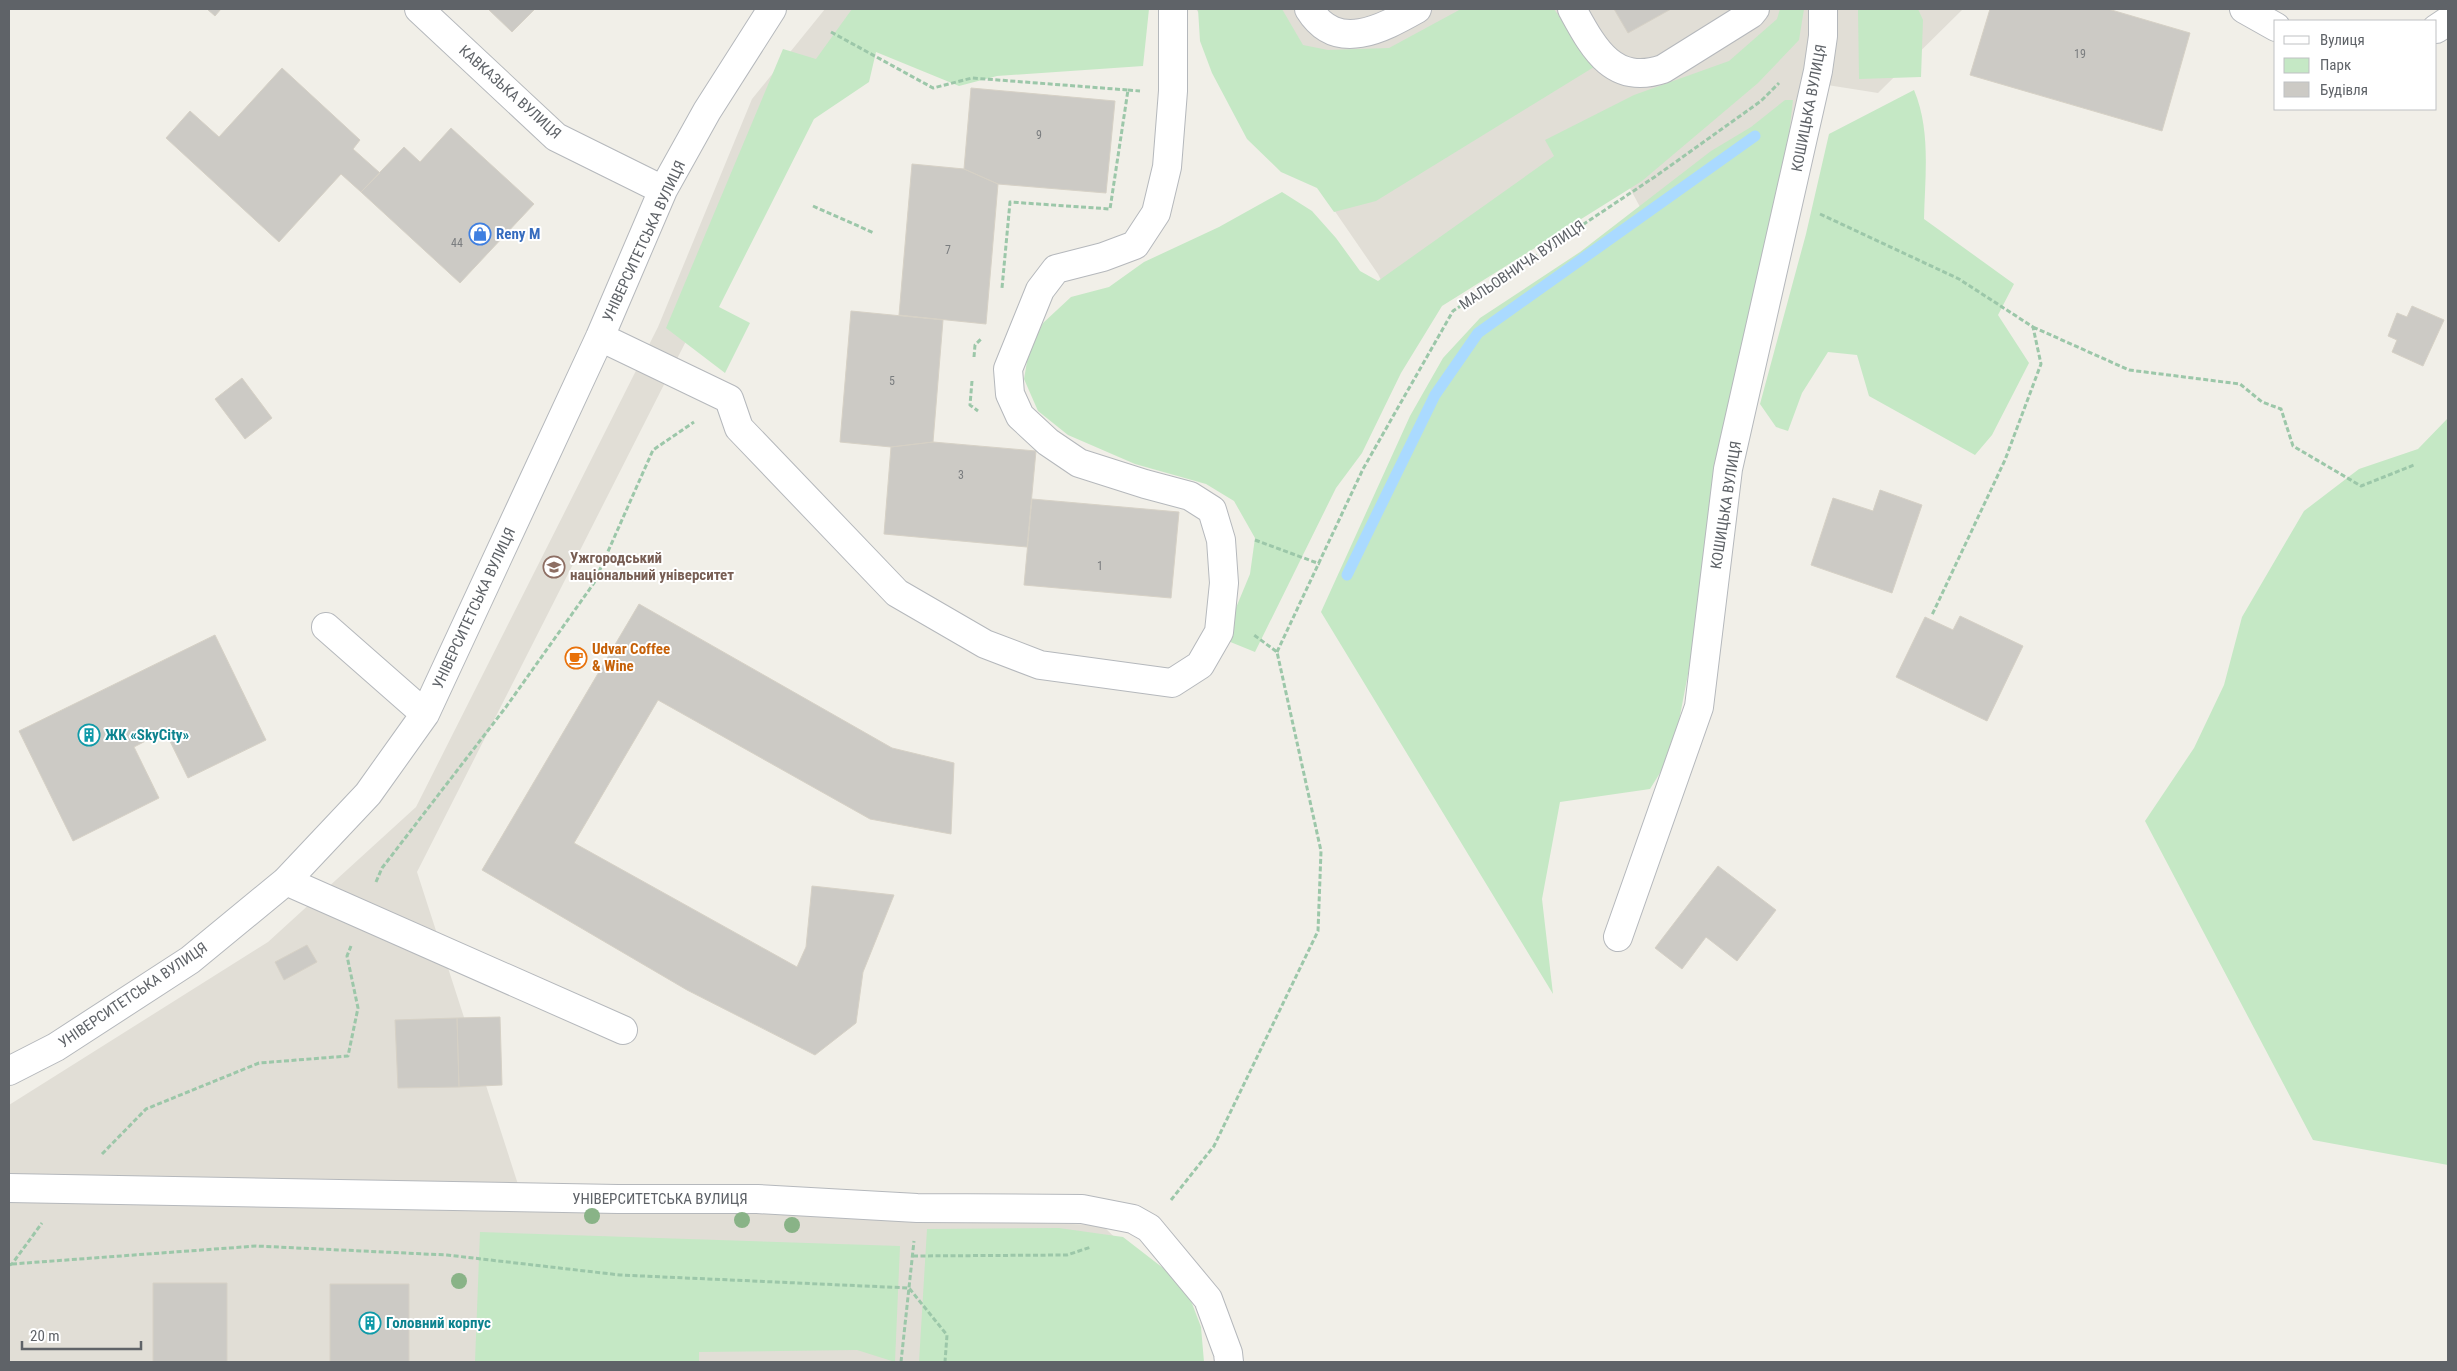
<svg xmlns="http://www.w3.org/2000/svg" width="2457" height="1371" viewBox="0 0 2457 1371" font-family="'Roboto Condensed',sans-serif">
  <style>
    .education { fill: #e1ded6 }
    .green { fill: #c5e8c5 }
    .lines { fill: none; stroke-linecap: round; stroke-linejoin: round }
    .stream { stroke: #aadaff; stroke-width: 11 }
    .building { fill: #cccac5; stroke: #d6d1c6 }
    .minor-casing { stroke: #b5b8bc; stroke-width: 30 }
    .path { stroke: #9cc7a9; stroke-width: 3; stroke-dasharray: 5 2.5; stroke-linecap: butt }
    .minor { stroke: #fff; stroke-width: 28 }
    .tree { fill: #89b387 }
    .labels { text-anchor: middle; stroke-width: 4; stroke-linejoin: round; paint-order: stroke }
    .number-label { font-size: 12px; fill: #7a7d7f }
    .street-label { font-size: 15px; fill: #5f6368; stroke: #fff }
    .shop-label { font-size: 15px; font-weight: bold; fill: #366cbe; stroke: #fff; text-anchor: start }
    .education-label { font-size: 15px; font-weight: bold; fill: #785e54; stroke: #fff; text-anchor: start }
    .food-label { font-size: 15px; font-weight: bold; fill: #c56008; stroke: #fff; text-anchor: start }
    .culture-label { font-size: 15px; font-weight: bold; fill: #0d838f; stroke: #fff; text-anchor: start }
  </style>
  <rect width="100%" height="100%" fill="#f1efe8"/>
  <path class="education" d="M825,9h65l-59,46 -414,817 108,334 577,19 75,73 4,64h-1172v-257l259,-163 148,-135 242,-480 94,-228z
    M1196,9h767l-85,84 -57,-9 -71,151 -81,26 -44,-82 -221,148 -26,-53z"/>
  <path class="green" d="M852,9h297l-6,57 -146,10 -38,10 -83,-34 -7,30 -55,37 -95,188 31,16 -25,50 -59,-45 117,-279 33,10z
    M1198,9h84l21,36 25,5 61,-2 72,-39h93l40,58 -218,134 -42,11 -17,-24 -36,-16 -34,-33 -35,-66 -12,-32z
    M1780,9h24l-5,31 -41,43 -116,98 -200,125 -41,67 -39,80 -26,35 -81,164 -32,-13 27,-65 5,-36 -21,-37 -28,-17 -71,-20 -67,-29 -30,-24 -14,-32 5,-29 14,-27 28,-26 38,-10 35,-25 75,-35 63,-35 30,19 24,27 24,33 18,10 176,-125 -9,-16 89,-45 95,-34 48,-42z
    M1858,9h60l5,11 -2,57 -62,2z
    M1914,90c17,40 11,86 10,129l90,65 -16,31 31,48 -37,72 -17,20 -106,-59 -12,-41 -29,-3 -26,41 -14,38 -12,-4 -16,-23 46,-170 23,-100z
    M1785,100h8l-8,69 -112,583 -23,37 -90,13 -18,97 11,95 -232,-382 89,-196 33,-58 37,-40 100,-66 131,-101 40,-24z
    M2448,418v747l-135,-25 -168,-319 49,-73 30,-63 18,-68 62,-106 55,-42 59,-20z
    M1059,1228l64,9 62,48 16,42 3,35h-285l8,-133z
    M480,1232l420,14 -5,116 -38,-12 -158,2v10h-224z"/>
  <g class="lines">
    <path class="stream" d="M1347,575l88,-180 43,-62 277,-197"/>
  </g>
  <path class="building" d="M207,9h14l-6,7z
    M488,9h47l-23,23z
    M1614,9h57l-43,24z
    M1990,9h118l82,24 -28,98 -192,-56z
    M282,68l78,72 -7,9 27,24 -19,19 -20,-18 -62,68 -113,-104 24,-27 29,26z
    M971,88l144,13 -9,92 -108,-9 -34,-15z
    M451,128l83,76 -74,79 -99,-91 43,-45 16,15z
    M912,164l52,5 34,15 -12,140 -87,-9z
    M2412,306l32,14 -21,46 -31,-14 5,-12 -9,-4 9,-23 10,4z
    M851,311l92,9 -10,122 -42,5 -51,-5z
    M242,378l30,40 -27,21 -30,-40z
    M933,442l103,9 -9,96 -143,-13 7,-87z
    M1880,490l42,15 -30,88 -81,-28 22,-67 40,13z
    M1032,499l147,13 -8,86 -147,-13z
    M639,604l253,144 62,15 -3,71 -81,-15 -212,-119 -84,143 223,124 9,-20 6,-61 82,9 -31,77 -7,51 -41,32 -128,-65 -205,-120z
    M1960,616l63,30 -36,75 -91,-44 29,-60 28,13z
    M215,635l51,105 -78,38 -23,-47 -31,16 25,51 -86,43 -54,-110z
    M1718,866l58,44 -39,51 -31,-24 -24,32 -27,-21z
    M307,945l10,17 -33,18 -9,-18z
    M500,1017l2,68 -43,2 -2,-69z
    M457,1018l2,69 -61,1 -3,-68z
    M153,1283h74v79h-74z
    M330,1284h79v78h-79z"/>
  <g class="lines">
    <g class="minor-casing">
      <path id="minor" d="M419,9l137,128 107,53
        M1309,9c28,45 74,19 108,0
        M1572,9c21,38 40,77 91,60l88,-55 4,-5
        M2244,9l32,18
        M2436,29l12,-8
        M600,337l129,62 10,29 158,165 88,51 55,21 132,18 28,-18 19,-33 5,-49 -3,-43 -9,-30 -22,-14 -45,-12 -66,-21 -31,-21 -28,-26 -10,-22 -2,-25 32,-79 16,-21 47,-12 32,-12 21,-32 11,-46 6,-76v-82
        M326,627l99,87
        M286,881l337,149
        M1618,937l81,-230 29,-238 90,-398 5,-35v-27
        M9,1071l47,-24 134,-87 96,-79 82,-87 57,-80 175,-377 63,-147 44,-79 65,-102
        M9,1188l609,11h139l160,9 165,1 51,10 16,9 59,71 20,54 1,9"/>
    </g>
    <path class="path" d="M831,32l102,56 39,-10 156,12 -18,119 -100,-7 -8,86
      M1128,90l12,1
      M813,206l61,27
      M1820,214l139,65 74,48 8,37 -36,96 -73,155
      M2033,327l96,43 111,14 22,18 19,7 12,37 68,40 53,-21
      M974,357l1,-12 6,-6
      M972,381l-2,24 8,6
      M1255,540l65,24
      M1277,652l86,-183 90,-158 203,-135 105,-75 18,-18
      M376,882l6,-14 124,-161 88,-124 59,-133 41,-28
      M102,1154l44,-45 113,-46 89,-7 10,-48 -11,-52 4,-10
      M1171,1200l43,-54 104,-215 3,-80 -44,-199 -23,-17
      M913,1256l154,-1 24,-8
      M12,1264l244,-18 191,9 173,20 289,13 38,47 -2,27
      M9,1265l3,-1 30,-41
      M901,1362l13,-121"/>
    <use href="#minor" class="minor"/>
  </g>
  <g class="tree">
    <circle cx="592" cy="1216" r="8"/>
    <circle cx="742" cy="1220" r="8"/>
    <circle cx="792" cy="1225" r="8"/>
    <circle cx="459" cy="1281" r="8"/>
  </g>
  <defs>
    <g id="shop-ring" transform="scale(1.125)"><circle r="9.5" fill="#fff" stroke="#3f7fe0" stroke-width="1.5"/><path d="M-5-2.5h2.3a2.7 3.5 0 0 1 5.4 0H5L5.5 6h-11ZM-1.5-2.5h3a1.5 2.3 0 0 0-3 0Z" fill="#3f7fe0"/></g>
    <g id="university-ring" transform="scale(1.125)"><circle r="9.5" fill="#fff" stroke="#8d6e63" stroke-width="1.5"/><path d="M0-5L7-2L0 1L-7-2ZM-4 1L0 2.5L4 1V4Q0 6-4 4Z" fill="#8d6e63"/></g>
    <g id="cafe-ring" transform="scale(1.125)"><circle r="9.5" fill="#fff" stroke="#e8710a" stroke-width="1.5"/><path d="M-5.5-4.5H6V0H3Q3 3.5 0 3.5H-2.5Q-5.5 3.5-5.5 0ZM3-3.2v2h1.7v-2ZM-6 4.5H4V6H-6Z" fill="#e8710a"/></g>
    <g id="building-ring" transform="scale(1.125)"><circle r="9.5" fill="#fff" stroke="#0f9aa8" stroke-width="1.5"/><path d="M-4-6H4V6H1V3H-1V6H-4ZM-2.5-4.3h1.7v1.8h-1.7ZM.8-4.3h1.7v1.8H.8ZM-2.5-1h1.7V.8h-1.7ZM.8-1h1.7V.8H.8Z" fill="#0f9aa8"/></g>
  </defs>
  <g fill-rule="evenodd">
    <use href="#shop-ring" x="480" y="234"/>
    <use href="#university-ring" x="554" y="567"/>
    <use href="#cafe-ring" x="576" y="658"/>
    <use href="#building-ring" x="89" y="735"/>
    <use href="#building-ring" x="370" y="1323"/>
  </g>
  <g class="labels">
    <g class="number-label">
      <text x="2080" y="58">19</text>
      <text x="1039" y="139">9</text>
      <text x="457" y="247">44</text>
      <text x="948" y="254">7</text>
      <text x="892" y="385">5</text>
      <text x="961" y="479">3</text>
      <text x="1100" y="570">1</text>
    </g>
    <g class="street-label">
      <text transform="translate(510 92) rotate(42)" y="5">КАВКАЗЬКА ВУЛИЦЯ</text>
      <text transform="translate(1809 108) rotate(-79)" y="5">КОШИЦЬКА ВУЛИЦЯ</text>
      <text transform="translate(644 241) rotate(-65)" y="5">УНІВЕРСИТЕТСЬКА ВУЛИЦЯ</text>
      <text transform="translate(1522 265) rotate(-34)" y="5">МАЛЬОВНИЧА ВУЛИЦЯ</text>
      <text transform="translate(1726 505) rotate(-81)" y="5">КОШИЦЬКА ВУЛИЦЯ</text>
      <text transform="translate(474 608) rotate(-65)" y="5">УНІВЕРСИТЕТСЬКА ВУЛИЦЯ</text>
      <text transform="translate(133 995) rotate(-34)" y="5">УНІВЕРСИТЕТСЬКА ВУЛИЦЯ</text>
      <text x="660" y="1204">УНІВЕРСИТЕТСЬКА ВУЛИЦЯ</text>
    </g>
    <g class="shop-label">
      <text x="496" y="239">Reny M</text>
    </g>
    <g class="education-label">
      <text x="570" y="563">Ужгородський<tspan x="570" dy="17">національний університет</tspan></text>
    </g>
    <g class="food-label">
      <text x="592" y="654">Udvar Coffee<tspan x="592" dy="17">&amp; Wine</tspan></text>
    </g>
    <g class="culture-label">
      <text x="105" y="740">ЖК «SkyCity»</text>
      <text x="386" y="1328">Головний корпус</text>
    </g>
  </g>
  <rect width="2457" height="1371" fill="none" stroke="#5f6368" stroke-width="20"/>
  <rect x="2274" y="20" width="162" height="90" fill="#ffffff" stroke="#bfc1c3"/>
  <rect x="2284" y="36" width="25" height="8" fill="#ffffff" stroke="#bfc1c3"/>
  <text x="2320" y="45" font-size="15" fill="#5f6368">Вулиця</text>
  <rect x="2284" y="58" width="25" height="15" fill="#c5e8c5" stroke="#bfc1c3"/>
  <text x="2320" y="70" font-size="15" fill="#5f6368">Парк</text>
  <rect x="2284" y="82" width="25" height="15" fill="#cccac5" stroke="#bfc1c3"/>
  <text x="2320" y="95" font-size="15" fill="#5f6368">Будівля</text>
  <path d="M22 1341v8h119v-8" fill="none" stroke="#5f6368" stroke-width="2.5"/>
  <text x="30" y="1341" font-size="15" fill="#5f6368" stroke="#ffffff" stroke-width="4" paint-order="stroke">20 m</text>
</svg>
